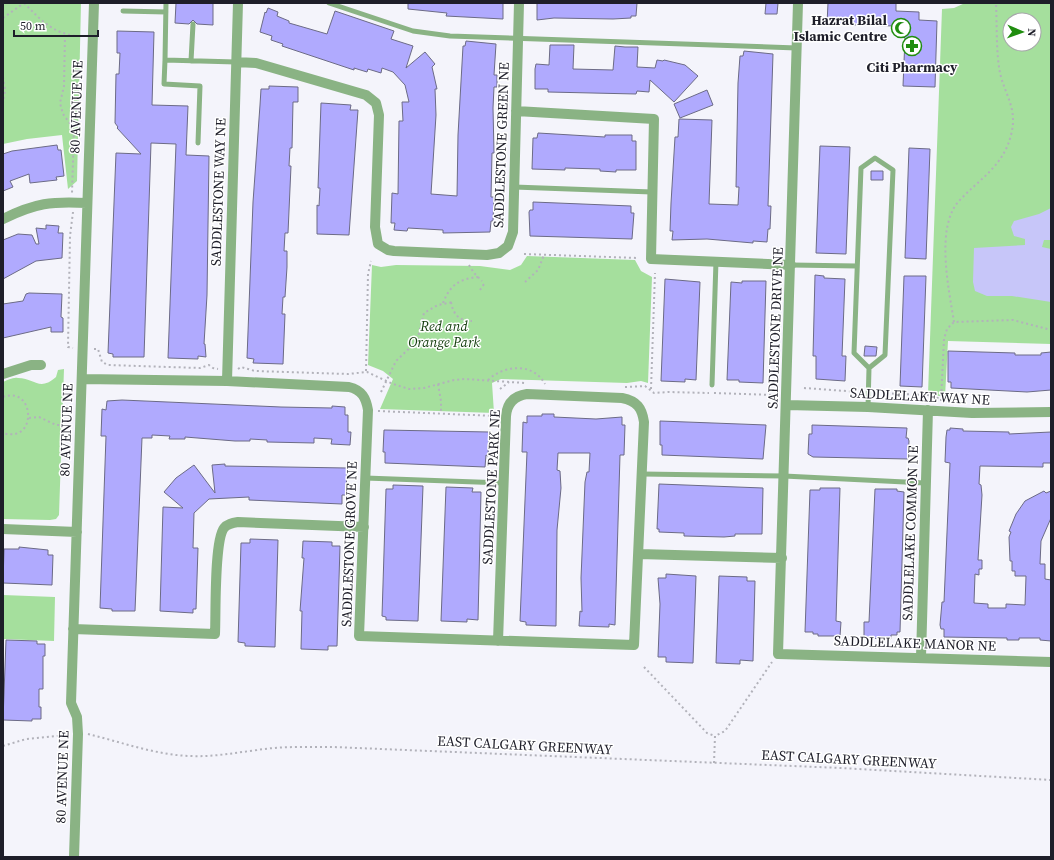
<svg xmlns="http://www.w3.org/2000/svg" width="1054" height="860" viewBox="0 0 1054 860" font-family="'Source Serif 4',serif">
  <style>
    .green { fill: #a5df9d; fill-rule: evenodd }
    .water { fill: #c7c6f9 }
    .building { fill: #b0aafe; stroke: #6c6b86 }
    .lines { fill: none; stroke-linecap: round; stroke-linejoin: round }
    .path { stroke: #b2b2ba; stroke-width: 2; stroke-dasharray: 2 3; stroke-linecap: butt }
    .lane { stroke: #8ab384; stroke-width: 5 }
    .street { stroke: #8ab384; stroke-width: 10 }
    .labels { text-anchor: middle; stroke-width: 3; stroke-linejoin: round; paint-order: stroke }
    .poi-label { font-size: 14px; font-weight: bold; fill: #1e1e29; stroke: #fff; text-anchor: end }
    .street-label { font-size: 14px; fill: #1e1e29; stroke: #fff }
    .park-label { font-size: 14px; font-style: italic; fill: #164010; stroke: #fff }
  </style>
  <rect width="100%" height="100%" fill="#f4f4fb"/>
  <path class="green" d="M3,3h78l-4,178 -9,8 -6,-54 -35,4 -24,5z
    M965,3h86v341l-103,-3 -3,56 -17,-3 14,-385 12,-1zM1010,20h24v24h-24z
    M527,256l108,4 6,11 11,6 -4,106 -7,-2 -14,2 -126,-4 -9,4 2,30 -114,-4 13,-30 -10,-8 -15,-6 4,-100 9,2 15,-2 84,1 30,4 11,-5z
    M64,369l-5,146 -3,4 -6,1 -47,-1v-137c5,-2 10,-5 15,-4 17,0 21,14 38,-1l2,-7z
    M3,595l52,2 -1,44 -51,-2z"/>
  <path class="water" d="M1051,208v32h-7l-2,7 9,2v53l-39,-6h-25l-12,-5 -2,-9 1,-34 51,-3v-6l-11,-3 -3,-9 3,-6 25,-7z"/>
  <path class="building" d="M176,3h37v22l-16,-1 -4,-4 -4,4 -14,-1z
    M408,3h95v16l-57,-3 1,-3 -39,-4z
    M537,3h100l-1,13h-5v2l-18,1 -59,-1 -17,2z
    M766,3h12l-1,11h-12z
    M828,3h68v8l23,1v8l18,1 -2,66 -32,-1 2,-48 -11,-12 -67,-2z
    M268,8l10,4 -1,4 12,5v2l38,11 8,-23 59,20 -3,8 22,7 -7,22 19,-16 10,12 -3,3 5,22h-2l1,26 -5,79 26,2 1,-61 5,-89h2l1,-5 30,3 -2,31h3v12h-3l-1,21 1,45h-2l-1,44h3l-1,24h-2l-1,11 -47,1v-3l-35,-2 -1,3 -13,-1 1,-7h-4l1,-30 6,1 1,-73h4l-1,-19h7l-4,-17 -12,-13 -11,-4 -1,5 -13,-4 -1,3 -13,-4v2l-72,-24 1,-2 -12,-4 1,-4 -12,-4 5,-20 1,1z
    M117,31l37,1 -2,73 36,1 -2,49 23,1 -2,139 -3,49h1l1,13 -8,-1v3l-30,-1 8,-214 -25,-1 -7,214h-31v-3l-5,-1 8,-200 25,1 -24,-26 1,-1 -3,-4 1,-49h3l1,-21h-3z
    M550,45h24l-1,24 40,1 2,-24 10,1h13l-1,20 18,1 2,-8 6,1 1,-1 21,5 13,11 -24,26 -24,-22 -1,12 -12,-1 -1,3 -88,-2v-3h-13v-20l1,-5 13,1z
    M744,51l29,3 -5,152h3l-1,23h-2l-1,13 -14,-1v2l-46,-4 -35,1 1,-9h-3l1,-28 4,-66h3l1,-18 33,1 -3,84 29,1 1,-18h-3l2,-104 2,-27h3z
    M269,86l29,1v15h-5l-1,46h-2l-1,18h2l-3,67h-3l-1,18h3v16l-2,30h-2l-1,17h3l-2,50 -30,-1 1,-4 -7,-1 6,-156 7,-97 1,-16h8z
    M707,90l6,15 -33,13 -6,-14z
    M321,103l30,2 -1,5h8l-9,125 -32,-1v-29l2,1 1,-18h-2z
    M538,133l67,4v-2h27v6h4v29h-20v2l-16,-1v-2l-35,-1v2l-33,-1 1,-31h4z
    M57,145l1,5h3l3,26 -8,1 1,3 -27,3 -1,-9 -19,7 3,6 -10,4v-37l9,-3z
    M820,146l30,1 -4,107 -30,-1z
    M909,148l21,1 -4,110 -21,-1z
    M871,171h12v9h-12z
    M533,202l98,4v7h3l-2,26 -102,-3 -1,-24 1,-2h3z
    M46,225l13,1 -1,7h5l-1,25 -26,3 -33,18v-39l15,-6 14,1 4,9h3l-3,-16 10,1z
    M815,275l9,1v2l21,1 -3,77h4l-1,25 -29,-2v-23h-3z
    M904,276h22l-4,111 -22,-1z
    M665,279l35,3 -4,98 -11,-1v3l-24,-1z
    M742,281h24l-3,102 -24,-1v-2h-12l4,-98 11,1z
    M29,293l33,1 -1,23 2,1v14h-12v-5l-48,11v-34l20,-3 3,-7z
    M865,346l12,1 -1,9h-12z
    M948,351l67,2v2h26v-2l10,-1v38l-24,2 -76,-4v-6h-3z
    M122,400l159,7 51,1v-2l13,1v8h3v17h3l-1,13 -19,-1 1,-5 -18,-1v5l-47,-1v-2l-17,-1v2h-15l-50,-4v2h-16l1,-3 -18,-1v3h-10l-7,173h-23v-2l-12,-1 6,-172h-5l1,-27 4,1 1,-9z
    M542,414h12v3l42,2 26,-2v8h3l-1,30h-4l-5,170 -6,-1v3l-30,-1 1,-15 2,1 -1,-34 4,-96 2,-10h2l1,-19h-32l-1,17 3,1 1,17 -4,42 -1,96 -30,-1v-3l-6,-1 7,-169h-5l1,-30 4,1v-7h15z
    M660,421l106,4 -3,34 -101,-4v-10h-2z
    M812,425l95,3 -1,10h2l1,3 -1,16v2l-95,-2 -5,-3 1,-20h3z
    M950,428l13,1v2l46,1v2l42,-2v31h-8v4l-63,-1 -1,18 2,1 1,10 -4,65h4v9h-3v6l-4,-1 -1,29 14,1v4h18v-4l19,1 1,-29h-11v-5h-3v-10h-2l-1,-24 2,-5 -2,-1 7,-17 9,-13 19,-10 2,2 5,-2v27l-10,23 -1,23h5v15l6,1v61l-11,-1v-2h-21v2h-12v-2l-63,-1v-8h-3l-1,-4 2,-23h2l6,-139 -5,-1 1,-25 1,-7h3z
    M384,430l105,2 -1,24 -2,-1 -1,12 -100,-4v-11h-2z
    M225,464v2l122,2 -1,27h-4v9l-93,-4v-3l-40,2 -15,14 -1,35h5l-2,61h-3v4l-33,-2 3,-104 20,1 -19,-16 12,-14 18,-13 21,28 -3,-28z
    M659,484l104,4 -1,46h-27v2l-11,1 -40,-1v-3l-25,-1v-3h-2z
    M393,485l30,1 -5,135 -32,-1v-3l-4,-1 4,-127h7z
    M446,487l27,1 -1,4h9l-3,128 -11,-1v3l-26,-1z
    M820,488h20l-4,133 5,1 -1,14h-22v-2h-5v-2h-8l5,-142h10z
    M875,489h22v2l7,1 -4,140h-3v3h-6v4l-27,-1v-16h5z
    M250,539l28,1 -3,107 -30,-1v-3l-7,-1 3,-99h9z
    M303,541l29,1v4h8l-3,100h-9v4l-27,-1 1,-38h-2l4,-53h-2z
    M19,547l29,3v5h5l-1,30 -49,-2 1,-34h15z
    M666,574l30,2 -3,87 -27,-1v-5h-8l2,-53 -2,-26h8z
    M719,576l28,1v4h8l-2,80 -13,-1v4l-24,-1z
    M6,640l31,1v3h8v12h-2v33h-4v18h2v12h-9v2l-29,-1z"/>
  <g class="lines">
    <path class="path" d="M24,3c17,17 29,31 54,33
      M3,18l21,-15
      M65,35l-1,51 -4,17 3,11 11,15 -2,64
      M3,77l2,13 -2,13
      M73,212l-3,24 -2,111 5,1
      M524,254l114,4
      M469,265l5,8 8,8
      M525,282l13,-12 6,-15
      M480,290l4,-6
      M451,302c2,12 8,19 21,19
      M443,303c7,-18 16,-24 35,-26
      M954,322c-5,-32 -19,-95 5,-121 20,-22 44,-34 52,-66 7,-26 -6,-40 -11,-62 -4,-20 -3,-49 -4,-70
      M94,349h4l4,13 6,3 92,3 9,-3 4,3 5,1
      M238,369l3,-2 14,4 93,3 19,-2 26,12 16,5 15,-1 30,-8 11,-1 60,4
      M366,371l2,-97 3,-13
      M488,380c16,-15 45,-18 57,4
      M438,384l3,17v12
      M625,387l20,-1 9,7 14,-1 41,1
      M804,388l56,4
      M500,389l9,-7
      M651,389l4,-116
      M381,392l15,-31 21,-20 7,-28 14,-8 15,-3
      M714,393l59,2
      M877,393l51,2 13,4
      M3,397c32,-12 35,47 0,36
      M941,401l3,-62 3,-10 7,-7 59,-2 38,10
      M378,411l118,5
      M29,418l10,-1 17,8h8
      M644,667l63,66 8,3
      M88,734c33,8 68,21 102,22 23,1 44,-3 67,-6 25,-4 51,-3 76,-3l508,21 210,12
      M3,746l23,-7 42,-4
      M714,763l1,-27 10,-5 47,-69"/>
    <path class="lane" d="M329,3l84,28 37,5 347,12
      M123,11l43,1
      M165,60l1,-57
      M191,61l2,-37
      M198,143l2,-57 -36,-2 1,-24 71,2
      M514,187l138,5
      M791,265l66,1
      M712,385l4,-124
      M868,407l1,-39 16,-13 8,-185 -18,-12 -14,10 -7,185 15,15
      M642,474l142,2 141,7
      M365,478l139,5"/>
    <path class="street" d="M798,3l-20,651 273,8
      M236,62l20,1 110,32 10,8 3,12 -4,112 3,17 10,6 6,1 93,4 12,-2 9,-7 5,-14 6,-229
      M516,111l138,8 -3,140 140,6
      M3,219c32,-16 49,-18 84,-16
      M3,374l28,-9h10
      M82,379l145,2 122,6c13,3 17,11 19,23l-9,226 275,9 10,-223c-2,-14 -7,-21 -22,-24l-95,-4c-13,2 -20,9 -21,22l-8,225
      M227,381l11,-378
      M787,405l81,2 104,6 79,-1
      M3,529l74,3
      M639,554l143,4
      M73,629l142,5c1,-20 -1,-93 9,-106 3,-4 8,-5 14,-6l126,5
      M921,657l7,-247
      M74,857l4,-123 -1,-17 -6,-14 23,-700"/>
  </g>
  <defs>
    <g id="mosque-ring" transform="scale(1)"><circle r="9.5" fill="#fff" stroke="#208d0f" stroke-width="1.5"/><path d="M3.5-4.9A6 6 0 1 0 3.5 4.9A5 5 0 1 1 3.5-4.9Z" fill="#208d0f"/></g>
    <g id="pharmacy-ring" transform="scale(1)"><circle r="9.5" fill="#fff" stroke="#208d0f" stroke-width="1.5"/><path d="M-2-6h4v4h4v4h-4v4h-4v-4h-4v-4h4Z" fill="#208d0f"/></g>
  </defs>
  <g fill-rule="evenodd">
    <use href="#mosque-ring" x="901" y="28"/>
    <use href="#pharmacy-ring" x="912" y="46"/>
  </g>
  <g class="labels">
    <g class="poi-label">
      <text x="887" y="25">Hazrat Bilal<tspan x="887" dy="16">Islamic Centre</tspan></text>
      <text x="912" y="72" text-anchor="middle">Citi Pharmacy</text>
    </g>
    <g class="street-label">
      <text transform="translate(76 107) rotate(-88)" y="5">80 AVENUE NE</text>
      <text transform="translate(501 145) rotate(-88)" y="5">SADDLESTONE GREEN NE</text>
      <text transform="translate(218 192) rotate(-88)" y="5">SADDLESTONE WAY NE</text>
      <text transform="translate(775 328) rotate(-88)" y="5">SADDLESTONE DRIVE NE</text>
      <text transform="translate(920 396) rotate(3)" y="5">SADDLELAKE WAY NE</text>
      <text transform="translate(66 430) rotate(-88)" y="5">80 AVENUE NE</text>
      <text transform="translate(491 487) rotate(-87)" y="5">SADDLESTONE PARK NE</text>
      <text transform="translate(910 533) rotate(-88)" y="5">SADDLELAKE COMMON NE</text>
      <text transform="translate(349 544) rotate(-88)" y="5">SADDLESTONE GROVE NE</text>
      <text transform="translate(915 643) rotate(2)" y="5">SADDLELAKE MANOR NE</text>
      <text transform="translate(525 745) rotate(3)" y="5">EAST CALGARY GREENWAY</text>
      <text transform="translate(849 759) rotate(3)" y="5">EAST CALGARY GREENWAY</text>
      <text transform="translate(62 777) rotate(-88)" y="5">80 AVENUE NE</text>
    </g>
    <g class="park-label">
      <text x="444" y="331">Red and<tspan x="444" dy="16">Orange Park</tspan></text>
    </g>
  </g>
  <rect width="1054" height="860" fill="none" stroke="#1e1e29" stroke-width="8"/>
  <g transform="translate(1022 32) rotate(92)"><circle r="19" fill="#ffffff" stroke="#a5a5a9"/>
  <path d="M0-3L7 15L0 10L-7 15Z" fill="#208d0f"/>
  <text y="-6" font-size="11" font-weight="bold" text-anchor="middle" fill="#1e1e29">N</text>
  </g>
  <path d="M14 30v6h84v-6" fill="none" stroke="#1e1e29" stroke-width="2"/>
  <text x="20" y="30" font-size="12" fill="#1e1e29" stroke="#ffffff" stroke-width="3" paint-order="stroke">50 m</text>
</svg>
